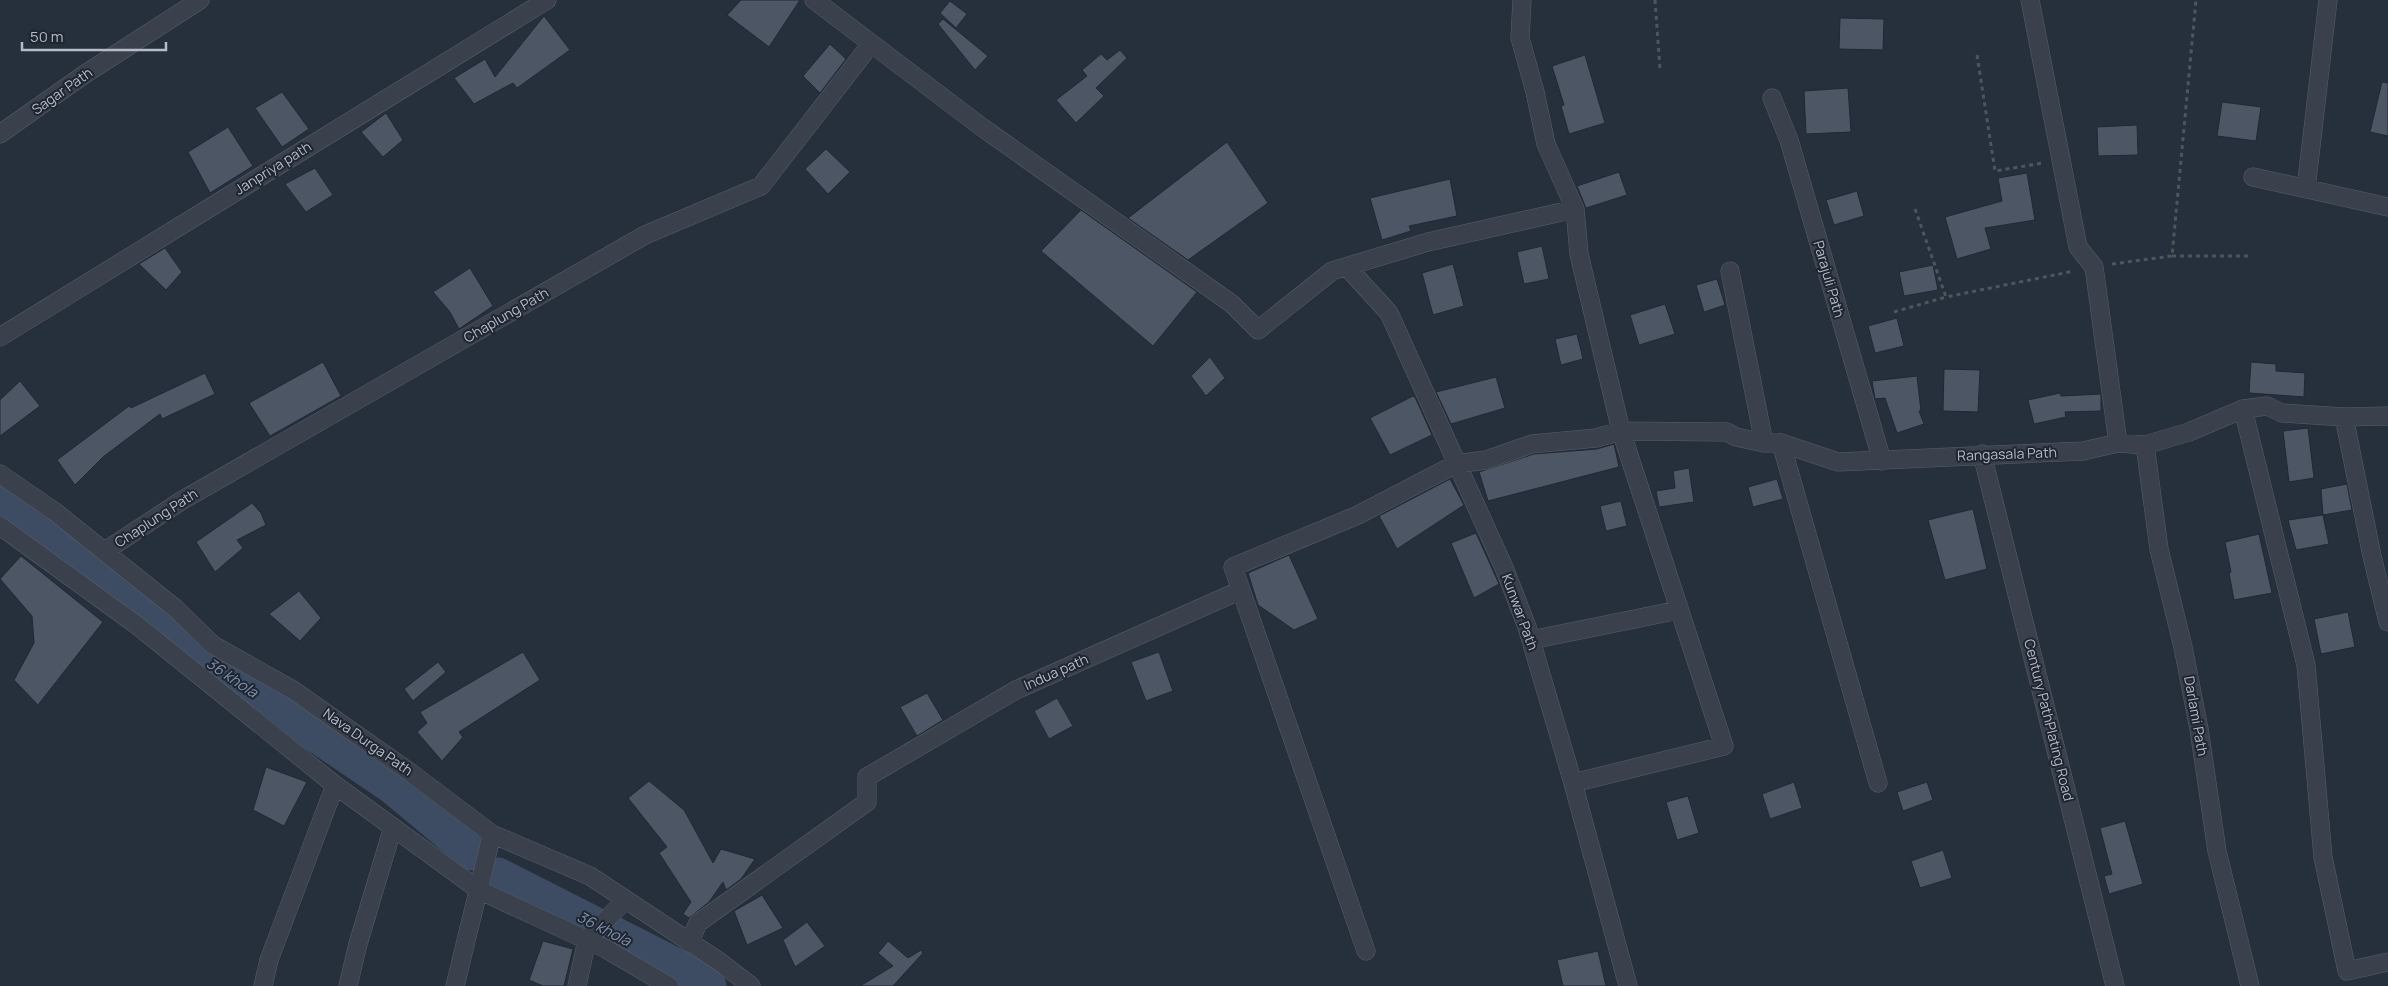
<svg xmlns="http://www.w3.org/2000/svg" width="2388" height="986" viewBox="0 0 2388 986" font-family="Manrope,sans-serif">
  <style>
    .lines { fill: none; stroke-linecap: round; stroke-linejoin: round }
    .river { stroke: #3d4c63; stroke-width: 35 }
    .building { fill: #4d5665; stroke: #212833 }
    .street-casing { stroke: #585f6a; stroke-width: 19 }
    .path { stroke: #48595c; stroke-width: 3; stroke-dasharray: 4 4; stroke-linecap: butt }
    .street { stroke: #3a414c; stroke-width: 18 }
    .labels { text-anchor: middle; stroke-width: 4; stroke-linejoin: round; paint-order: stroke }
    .street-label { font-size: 14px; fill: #b6bcc7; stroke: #1f2631 }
    .water-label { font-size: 15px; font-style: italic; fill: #8092ac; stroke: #1f2631 }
  </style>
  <rect width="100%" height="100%" fill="#262f3c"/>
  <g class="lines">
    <path class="river" d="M0,493l170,143 223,151 79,66
      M498,875l195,99 16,12"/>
  </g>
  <path class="building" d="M741,0h59l-31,47 -42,-32z
    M950,1l17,13 -11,14 -16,-15z
    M544,16l26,34 -53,38 -4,-5 -39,21 -20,-26 31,-19 10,18z
    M1840,18l44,1 -1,31 -44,-1z
    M943,19l45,37 -13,14 -37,-46z
    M830,44l16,15 -26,34 -17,-17z
    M1120,50l7,8 -31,30 8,8 -28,27 -20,-23 31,-24 -5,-6 19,-16 6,6z
    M1585,55l20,68 -36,11 -8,-28 3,-1 -12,-39z
    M2382,82l6,1v53l-18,-4z
    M1848,88l3,44 -45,2 -2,-43z
    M282,92l27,37 -27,18 -27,-39z
    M2222,102l39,5 -5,34 -39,-5z
    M386,113l17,27 -20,17 -22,-25z
    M2137,125l1,30 -40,1 -1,-29z
    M228,127l25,39 -43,27 -22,-41z
    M1227,142l41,61 -80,57 -60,-42z
    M826,149l24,23 -22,22 -23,-25z
    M315,168l18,27 -27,17 -21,-28z
    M1619,172l8,23 -41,13 -9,-22z
    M2027,173l8,47 -50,8 6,21 -34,10 -12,-42 57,-16 -4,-23z
    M1450,179l7,37 -48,10 2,5 -29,9 -12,-42z
    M1857,191l7,25 -30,9 -8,-25z
    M1081,210l116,82 -44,54 -112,-95z
    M1542,246l7,33 -25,5 -7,-32z
    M165,248l17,24 -16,18 -27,-26z
    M1453,264l11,42 -31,9 -11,-42z
    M1933,265l5,25 -34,6 -5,-24z
    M470,268l23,38 -34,23 -9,-17 -17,-20z
    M1717,279l8,26 -21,7 -8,-27z
    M1665,304l10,30 -36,11 -9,-30z
    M1897,318l7,28 -29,7 -7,-27z
    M1577,334l6,25 -22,6 -6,-26z
    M1210,357l15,21 -19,18 -15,-20z
    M323,362l18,34 -71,40 -21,-33z
    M2251,362l25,2v7l29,2 -1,24 -55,-4z
    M1944,369l36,1 -2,42 -35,-1z
    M205,373l10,21 -53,25 -2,-5 -57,43 -28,28 -18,-25 72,-54 2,2z
    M1917,376l4,35h-2l5,13 -27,9 -12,-35 -10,1 -3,-18z
    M1496,377l9,31 -54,16 -15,-32z
    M20,381l20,25 -40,30v-36z
    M2060,393l1,3 40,-2v17l-36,1 1,5 -32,7 -6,-24z
    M1413,396l2,1 17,38 -42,20 -20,-37z
    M2308,428l6,50 -25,4 -6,-51z
    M1614,444l5,23 -131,34 -9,-29 55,-18 63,-5z
    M1689,468l5,34 -35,5 -3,-16 19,-3 -2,-17z
    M1450,479l14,26 -67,44 -18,-33z
    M1777,479l6,20 -30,8 -5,-20z
    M2347,484l5,26 -29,5 -2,-26z
    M1621,501l6,25 -21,5 -6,-25z
    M252,503l9,10 5,12 -29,15 6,8 -28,24 -19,-30z
    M1973,509l14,60 -42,11 -17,-60z
    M2323,515l6,29 -33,6 -8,-30z
    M1476,533l23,51 -25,14 -23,-55z
    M2259,534l13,59 -38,7 -5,-27 2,-1 -6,-30z
    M1289,555l29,64 -24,11 -36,-25 -10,-32z
    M21,556l82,66 -65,83 -24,-25 20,-37 -2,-27 -32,-37z
    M299,591l22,27 -21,23 -31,-27z
    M2348,612l7,35 -34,7 -7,-35z
    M523,652l17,28 -81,52 4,5 -21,24 -25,-29 10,-9 -7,-11z
    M1159,652l14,39 -27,10 -15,-39z
    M438,662l8,10 -33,29 -9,-12z
    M927,693l16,27 -26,16 -17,-29z
    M1057,698l16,28 -24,13 -15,-28z
    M266,767l41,15 -23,44 -31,-16z
    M649,781l35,29 29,53 8,-14 34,10 -14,20 -15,11 -3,-8 -14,20 -20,16 -6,-4 8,-12 -32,-49 8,-6 -39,-49z
    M1794,782l8,26 -32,11 -8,-25z
    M1927,782l6,18 -30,11 -6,-19z
    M1688,796l11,37 -22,7 -11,-38z
    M2125,821l18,63 -34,10 -5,-18 8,-2 -12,-46z
    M1943,850l9,28 -32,10 -9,-27z
    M762,895l21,33 -36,17 -13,-34z
    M807,922l18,24 -30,21 -12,-27z
    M543,941l30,8 -9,37h-21l-14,-6z
    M888,941l20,17 13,-8 2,3 -30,33h-33l33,-20 -15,-13z
    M1598,951l8,35h-43l-6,-26z"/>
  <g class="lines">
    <g class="street-casing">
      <path id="street" d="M814,0l169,128 249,176 26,26 74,-59 96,-29 147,-33
        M1522,0l-2,38 15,54 11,52 29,65 4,45 42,177 103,315 -151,37
        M2030,0l48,247 16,20 24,176
        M1772,98l17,42 93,321
        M0,134l85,-60 115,-74
        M2253,177l135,30
        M2306,189l22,-189
        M1347,267l42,46 116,257 22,57 46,156 55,203
        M1730,271l34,172
        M0,337l547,-337
        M2243,409l63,256 17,192 24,114 41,-9
        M2344,417l28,139 16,66
        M1781,443l97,340
        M2145,445l14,104 24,98 16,82 18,122 33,135
        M1982,454l133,532
        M0,474l54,37 122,98 37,36 80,45 118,83 81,61 98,42 130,86 31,24
        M0,526l138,100 197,159 144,105 127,59 63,37
        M105,551l76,-50 464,-266 116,-49 110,-142
        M1241,590l125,361
        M1531,640l148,-30
        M689,943l9,-20 169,-121v-25l149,-87 225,-100 -8,-23 125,-52 98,-51 30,-4 46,-16 64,-6 25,-7 106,1 9,5 28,6h17l57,19 245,-11 35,-8 27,2 44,-13 54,-23 24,-3 15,7 62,4 44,-1
        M263,986l6,-26 66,-175
        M348,986l10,-42 35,-117
        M455,986l37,-152
        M577,986l10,-46 38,-40"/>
    </g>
    <path class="path" d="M1655,0l5,69
      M1977,55l18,116 48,-8
      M1915,209l31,88 128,-26
      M2172,256h78
      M2112,264l60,-8 24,-256
      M1894,312l52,-15"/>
    <use href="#street" class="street"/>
  </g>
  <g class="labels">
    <g class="street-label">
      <text transform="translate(62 91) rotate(-35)" y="5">Sagar Path</text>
      <text transform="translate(273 168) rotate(-32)" y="5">Janpriya path</text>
      <text transform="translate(1829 279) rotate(74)" y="5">Parajuli Path</text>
      <text transform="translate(506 315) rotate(-30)" y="5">Chaplung Path</text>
      <text transform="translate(2007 454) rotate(-2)" y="5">Rangasala Path</text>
      <text transform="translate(156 518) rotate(-33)" y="5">Chaplung Path</text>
      <text transform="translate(1520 612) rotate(70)" y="5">Kunwar Path</text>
      <text transform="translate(1056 672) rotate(-24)" y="5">Indua path</text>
      <text transform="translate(2196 716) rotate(80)" y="5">Darlami Path</text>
      <text transform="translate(2049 720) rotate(76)" y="5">Century PathPlating Road</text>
      <text transform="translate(368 742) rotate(35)" y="5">Nava Durga Path</text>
    </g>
    <g class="water-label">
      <text transform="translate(232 678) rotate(34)" y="5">36 khola</text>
      <text transform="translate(604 929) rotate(27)" y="5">36 khola</text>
    </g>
  </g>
  <path d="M22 42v8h144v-8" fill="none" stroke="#b6bcc7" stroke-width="2.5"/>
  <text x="30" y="42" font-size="15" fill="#b6bcc7" stroke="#1f2631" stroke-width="4" paint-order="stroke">50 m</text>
</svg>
